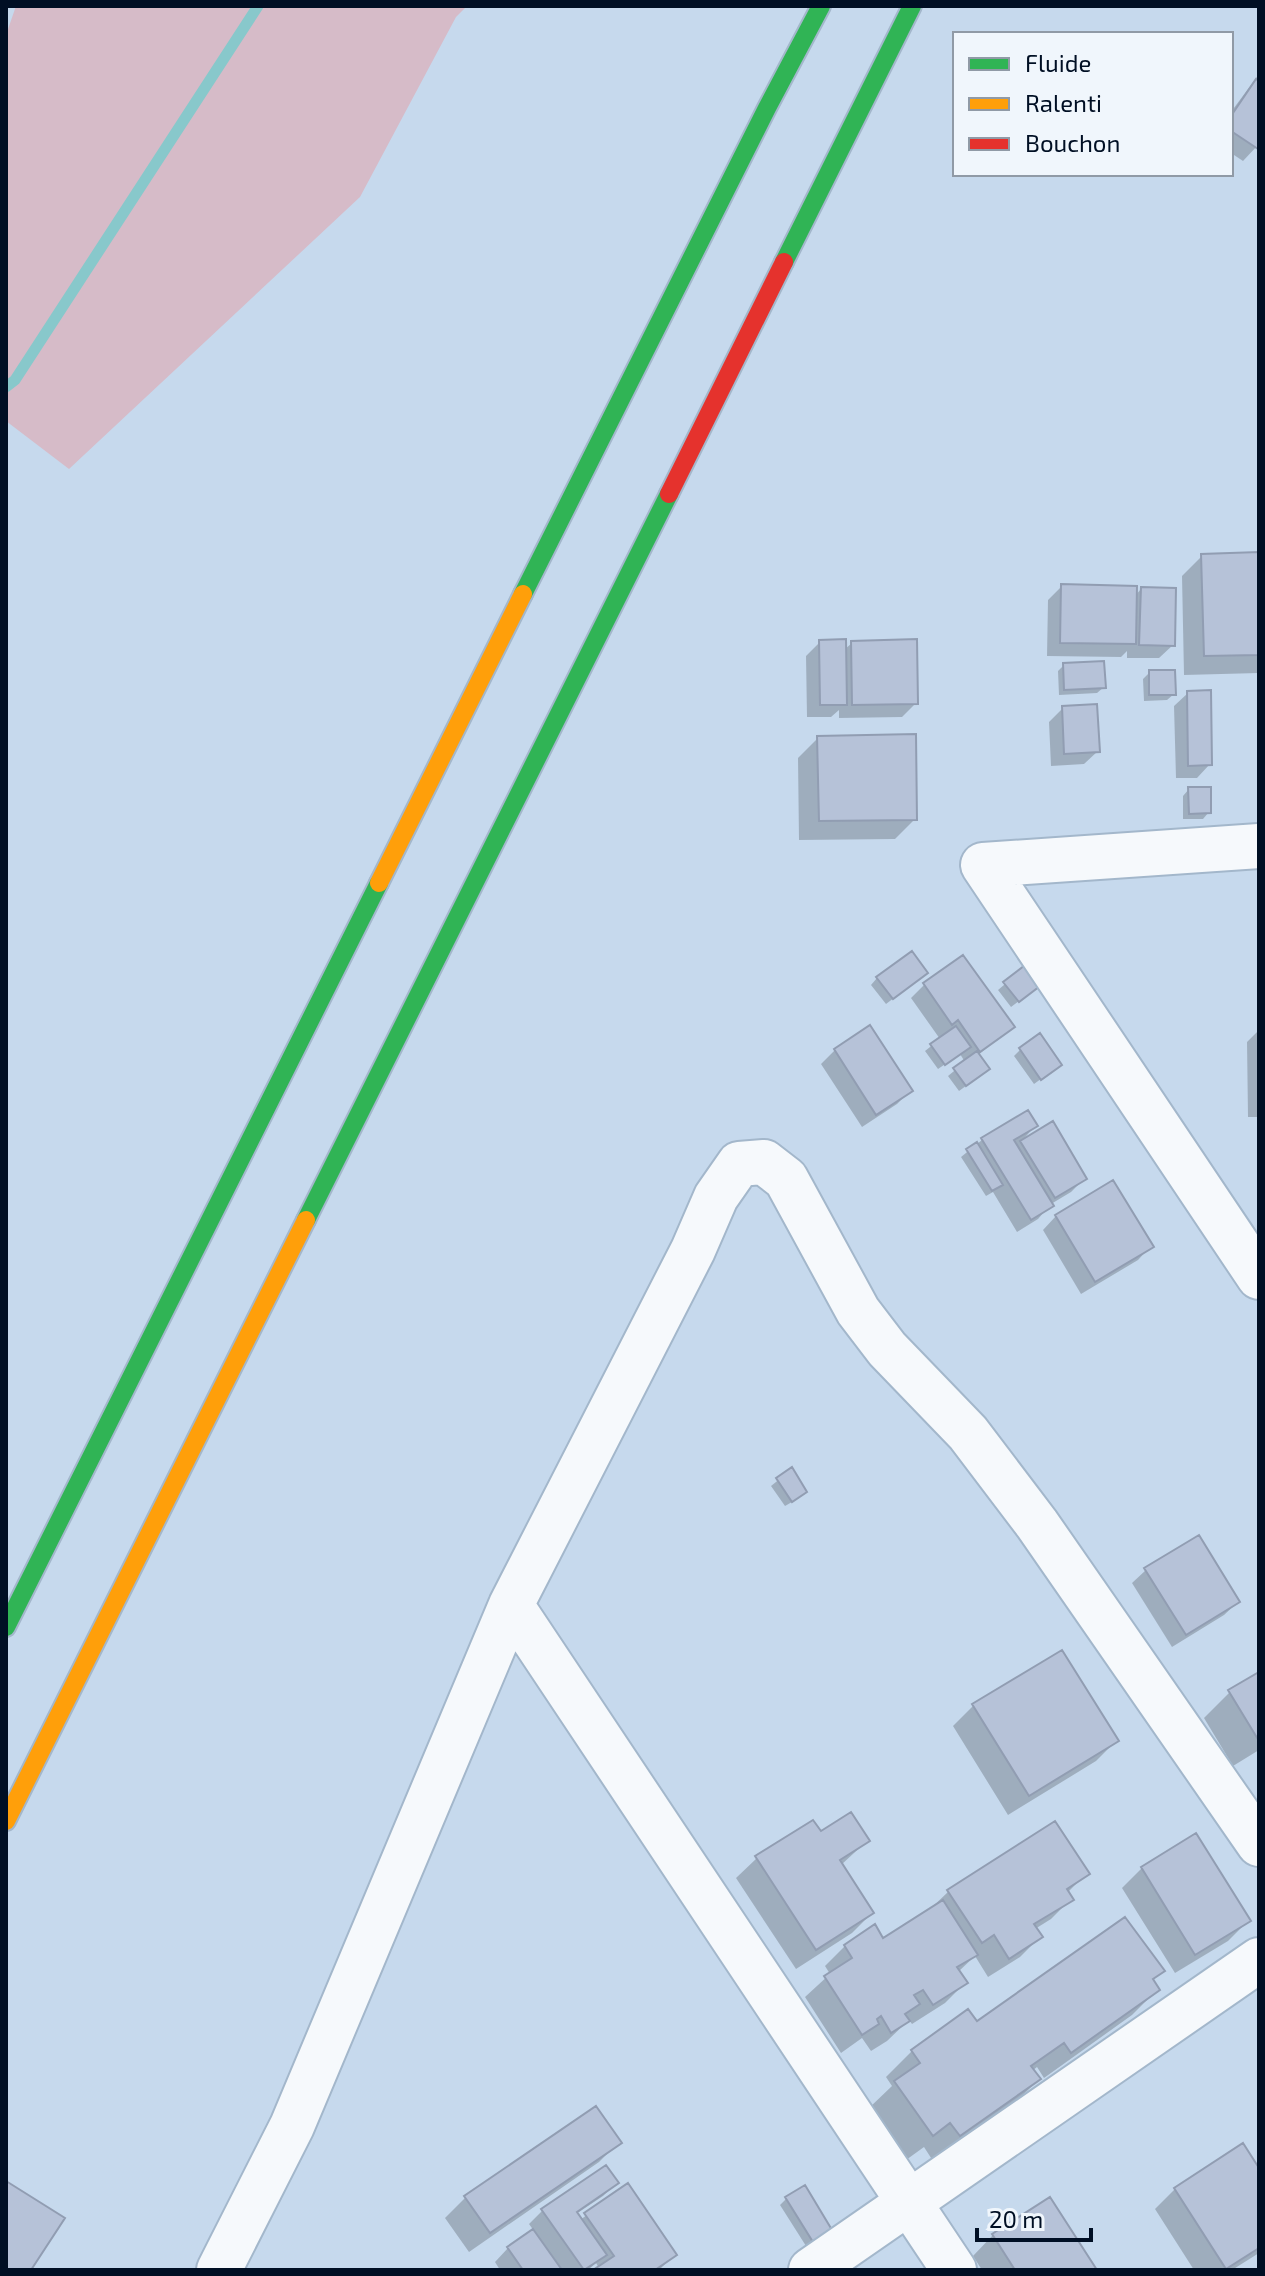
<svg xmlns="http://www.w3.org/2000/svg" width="1265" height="2276" viewBox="0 0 1265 2276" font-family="'Exo 2',sans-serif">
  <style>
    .green { fill: #d6bbc8 }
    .shadow { fill: #0003 }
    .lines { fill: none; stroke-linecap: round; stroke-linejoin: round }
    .stream { stroke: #88c8cb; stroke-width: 11 }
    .building { fill: #b6c2d8; stroke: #919db2; stroke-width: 2 }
    .street-casing { stroke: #a3b7cb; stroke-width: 48 }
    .fast-casing { stroke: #a3b7cb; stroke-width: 22 }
    .slow-casing { stroke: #a3b7cb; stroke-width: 22 }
    .jam-casing { stroke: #a3b7cb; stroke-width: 22 }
    .street { stroke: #f6f9fc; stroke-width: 44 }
    .fast { stroke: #30b455; stroke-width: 18 }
    .slow { stroke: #ff9f0a; stroke-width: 18 }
    .jam { stroke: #e5322d; stroke-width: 18 }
  </style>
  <rect width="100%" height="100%" fill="#c6d9ed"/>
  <path class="green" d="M16,6h451l-11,11 -96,180 -291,272 -63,-48v-386z"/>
  <path class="shadow" d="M1259,74v70l-16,17 -12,-8v-41z
    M1259,554v119l-75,2 -2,-99 20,-20z
    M1062,586l73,10 6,-7 32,56 -14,13h-32v-7l-6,6 -74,-1 1,-56z
    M820,642l24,8 8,-7 64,60 -14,14 -63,1v-8l-8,7h-24l-1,-61z
    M1064,665l40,22 -7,6 -38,2 -1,-24z
    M1150,672l24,22 -7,6 -23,1 -1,-22z
    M1188,693l22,71 -13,14h-21l-2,-72z
    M1063,708l35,43 -14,13 -33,2 -2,-44z
    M818,738l97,81 -20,20 -96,1 -1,-82z
    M1189,789l20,23 -6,7h-20v-23z
    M1259,963v154h-11l-1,-75 11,-11 -1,-66z
    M1023,969l8,23 -20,15 -13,-17z
    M877,978l42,1 -33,25 -15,-19z
    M924,985l88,42 -34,28 3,20 -22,16 -11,-15 17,-14 -5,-8 -22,15 -13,-18 15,-12 -29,-41z
    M869,1028l41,63 -13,13 -35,23 -41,-63 14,-14z
    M1020,1050l40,15 -26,19 -20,-28z
    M1052,1124l33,54 -14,14 -20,12 -13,15 -21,13 -24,-40 -7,4 -25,-39 21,-17 53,-14 -15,17z
    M1056,1216l95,30 -13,14 -57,34 -38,-64z
    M791,1470l8,28 -14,8 -14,-20z
    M1146,1570l92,32 -14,13 -52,32 -40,-64z
    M1259,1674v76l-26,16 -29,-48 26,-26z
    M973,1706l143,35 -20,20 -88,54 -55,-89z
    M1055,1824l32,49 -20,20 4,6 -20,20 -16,10 5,8 -20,20 -32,20 -13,-21 -17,16 7,11 -20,20 -33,21 -3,-4 -22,21 -16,10 -9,-13 -21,15 -36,-56 25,-23 -5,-8 20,-20 37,-6 46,-29 20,-19z
    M820,1834l47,7 -26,24 31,48 -20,20 -56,36 -60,-91 21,-20z
    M1142,1868l106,53 -20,20 -53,32 -53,-85z
    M1162,1971l-10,10 6,8 -26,26 -88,63 -7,-11 -5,4 7,8 -26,26 -80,56 -9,-14 -18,13 -37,-52 23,-22 -6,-9 26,-26z
    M596,2109l23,33 -20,20 -130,90 -24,-34 20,-20z
    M1259,2172v81l-27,17h-38l-39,-61 20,-20z
    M616,2183l-13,13 -27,18 4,6 47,-34 47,69 -13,13 -64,2 2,-2 -3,-5 -8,7h-88l-5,-8 13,-14 26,-17 -5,-7 13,-13z
    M786,2199l38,37 -18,10 -26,-41z
    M993,2235l102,35h-113l-9,-14z"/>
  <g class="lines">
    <path class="stream" d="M6,387l9,-7 243,-374"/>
  </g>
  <path class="building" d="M1256,79l3,2 -1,68 -27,-18v-15z
    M1259,552v103l-55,1 -3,-102z
    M1061,584l76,2 -1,58 -76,-1z
    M1141,587l35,1 -1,58 -36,-1z
    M846,639l1,66h-27l-1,-65z
    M917,639l1,65 -66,1 -1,-64z
    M1104,661l2,27 -42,2 -1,-27z
    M1149,670h26l1,25h-27z
    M1211,690l1,75 -24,1 -1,-75z
    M1097,704l3,48 -36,2 -2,-48z
    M916,734l1,86 -98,1 -2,-85z
    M1188,787h23v26l-22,1z
    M912,951l16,22 -35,26 -17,-22z
    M963,955l52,72 -35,25 -22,-32 -6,5 -29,-42z
    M1024,966l16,20 -21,16 -16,-20z
    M870,1025l43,66 -37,24 -42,-66z
    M956,1026l15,21 -26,18 -15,-21z
    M1040,1033l22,32 -21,15 -22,-32z
    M977,1051l13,18 -24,17 -13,-18z
    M1028,1110l10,16 -24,14 40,66 -23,14 -50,-82z
    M1053,1121l34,58 -32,19 -35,-57z
    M977,1142l26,43 -11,6 -26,-42z
    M1113,1180l41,67 -59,35 -40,-67z
    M792,1467l15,25 -15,10 -16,-24z
    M1199,1535l41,67 -54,33 -42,-67z
    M1062,1650l57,91 -90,55 -57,-92z
    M1259,1672v69l-31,-51z
    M851,1812l19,29 -30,19 34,53 -58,37 -61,-94 58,-36 8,11z
    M1055,1821l35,53 -23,15 7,11 -40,24 9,13 -34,22 -15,-24 -12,8 -35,-53z
    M1196,1833l55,88 -56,34 -54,-88z
    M943,1900l35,55 -21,12 11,16 -35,22 -10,-15 -9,5 6,9 -15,10 5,7 -19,12 -10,-17 -4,3 2,5 -17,11 -38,-59 28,-18 -8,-13 31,-21 8,14z
    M1125,1917l40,54 -12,8 7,11 -89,63 -7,-10 -33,23 10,13 -81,57 -10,-13 -17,13 -39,-55 26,-18 -9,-13 57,-41 9,12z
    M596,2106l26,37 -132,90 -26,-37z
    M1243,2143l16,25v80l-33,21 -52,-81z
    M606,2165l13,18 -42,29 30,43 -23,15 -43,-61z
    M6,2181l59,37 -34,52h-25z
    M628,2183l49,72 -22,15h-62l21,-14 -30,-43z
    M805,2185l27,45 -19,12 -28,-45z
    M1050,2197l47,73h-82l-23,-36z
    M533,2229l29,41h-39l-16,-23z"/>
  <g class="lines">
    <g class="street-casing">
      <path id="street" d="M1259,846l-276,19 276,412
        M511,1605l443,665
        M219,2270l73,-144 219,-521 182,-355 23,-53 23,-33 25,-2 22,17 72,132 29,38 81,84 69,91 222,320
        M811,2270l448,-310"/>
    </g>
    <g class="fast-casing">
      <path id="fast" d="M784,262l128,-256
        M523,594l244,-486 54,-102
        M306,1220l363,-726
        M6,1627l373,-744"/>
    </g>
    <g class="slow-casing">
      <path id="slow" d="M379,883l144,-289
        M6,1821l300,-601"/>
    </g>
    <g class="jam-casing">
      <path id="jam" d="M669,494l115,-232"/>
    </g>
    <use href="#street" class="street"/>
    <use href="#fast" class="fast"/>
    <use href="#slow" class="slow"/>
    <use href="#jam" class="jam"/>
  </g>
  <rect width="1265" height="2276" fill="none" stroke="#000f24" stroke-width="16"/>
  <rect x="953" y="32" width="280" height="144" fill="#f0f6fc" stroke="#909aa6" stroke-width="2"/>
  <rect x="969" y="58" width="40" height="12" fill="#30b455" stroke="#909aa6" stroke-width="2"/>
  <text x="1025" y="72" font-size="24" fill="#000f24">Fluide</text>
  <rect x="969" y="98" width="40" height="12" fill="#ff9f0a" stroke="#909aa6" stroke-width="2"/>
  <text x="1025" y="112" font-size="24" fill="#000f24">Ralenti</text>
  <rect x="969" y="138" width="40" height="12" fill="#e5322d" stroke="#909aa6" stroke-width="2"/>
  <text x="1025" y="152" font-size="24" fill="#000f24">Bouchon</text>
  <path d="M977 2228v12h114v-12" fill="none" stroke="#000f24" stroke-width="4"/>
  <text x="989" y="2228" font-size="24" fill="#000f24" stroke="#f0f6fc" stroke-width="6" paint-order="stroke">20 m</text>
</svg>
